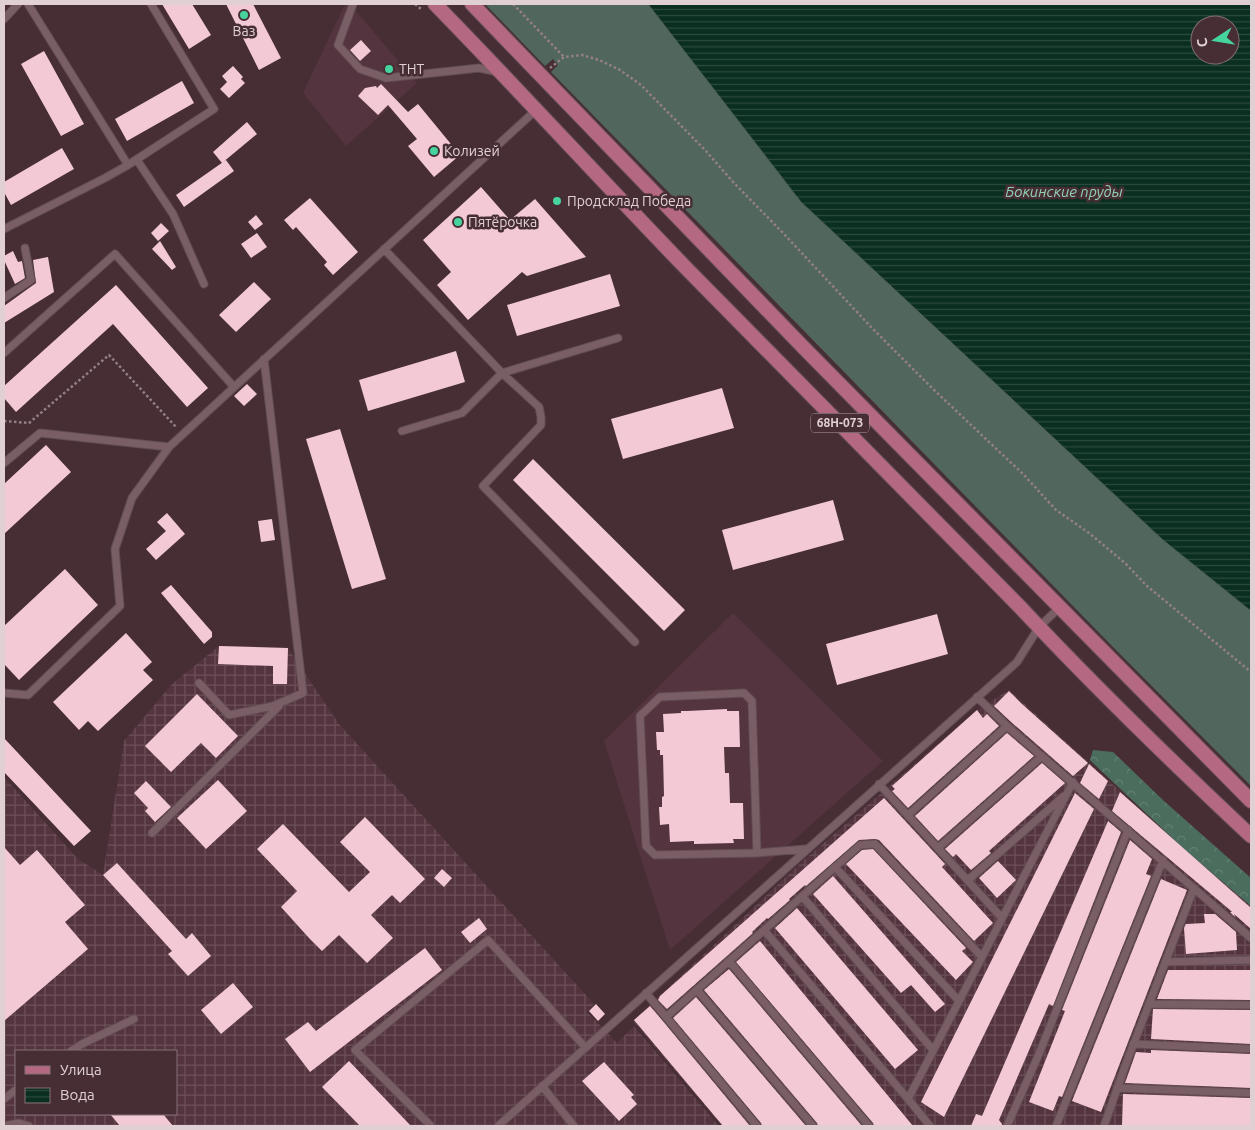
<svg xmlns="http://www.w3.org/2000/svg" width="1255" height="1130" viewBox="0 0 1255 1130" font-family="Ubuntu,sans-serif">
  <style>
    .built { fill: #54343e }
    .industrial { fill: url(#industrial-grid); fill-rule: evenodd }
    .grass { fill: #51665c }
    .forest { fill: url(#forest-crowns) }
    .water { fill: url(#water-rules); stroke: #4a5f56; fill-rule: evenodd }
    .building { fill: #f2c9d5 }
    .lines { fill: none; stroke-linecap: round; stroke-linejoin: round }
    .service-casing { stroke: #624d54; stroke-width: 9 }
    .primary-casing { stroke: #624d54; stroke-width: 16 }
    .path { stroke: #958086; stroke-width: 2.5; stroke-dasharray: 2.5 2.5; stroke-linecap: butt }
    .service { stroke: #7a5e66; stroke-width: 7 }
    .primary { stroke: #b46882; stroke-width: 14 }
    .poi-dot { fill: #46d49e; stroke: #472e35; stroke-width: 2 }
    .labels { text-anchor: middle; stroke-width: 5; stroke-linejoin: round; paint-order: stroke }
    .shield { fill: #472e35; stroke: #b29fa4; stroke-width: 1 }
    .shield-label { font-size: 12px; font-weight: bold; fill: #e0d0d4 }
    .poi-label { font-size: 14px; fill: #e0d0d4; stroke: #472e35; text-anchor: start }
    .water-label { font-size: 15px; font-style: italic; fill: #91d1b3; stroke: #472e35 }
  </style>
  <defs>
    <pattern id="industrial-grid" width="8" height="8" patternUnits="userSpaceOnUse" patternTransform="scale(1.25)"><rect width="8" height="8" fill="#54343e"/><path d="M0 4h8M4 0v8" fill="none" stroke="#6c5059"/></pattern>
    <pattern id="forest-crowns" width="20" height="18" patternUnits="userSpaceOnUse" patternTransform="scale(1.25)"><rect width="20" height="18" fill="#4a6d5d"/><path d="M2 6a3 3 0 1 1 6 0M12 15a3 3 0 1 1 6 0" fill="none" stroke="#648173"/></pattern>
    <pattern id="water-rules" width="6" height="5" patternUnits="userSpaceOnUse" patternTransform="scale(1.25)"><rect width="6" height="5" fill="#0a2e20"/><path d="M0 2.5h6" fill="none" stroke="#2d4b40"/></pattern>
  </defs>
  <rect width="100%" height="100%" fill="#472e35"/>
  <path class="built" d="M345,4h5l67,79 -71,63 -43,-53z
    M733,613l150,148 -213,189 -66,-209z"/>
  <path class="industrial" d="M219,646l69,2 51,76 255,280 -7,8 30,31 17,-17 85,100h-715v-349l74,82 25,16 21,-134 48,-57zM16,1051h160v63h-160z
    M1009,690l177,161 65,55v220h-529l-89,-105 171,-161 173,-150z"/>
  <path class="grass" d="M485,4h163l153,198 362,338 88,71v175l-141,-142 -559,-572 7,-7 -5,-6 -8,7z"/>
  <path class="forest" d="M1093,750l20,2 51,49 87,77v28l-65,-55 -91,-86 -5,-5z"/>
  <path class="water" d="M648,4h603v607l-88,-71 -362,-338zM1200,25h30v30h-30z"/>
  <path class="building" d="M162,4h30l19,31 -22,14z
    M226,4h27l28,54 -22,12z
    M361,40l10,11 -11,10 -10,-11z
    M44,51l40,73 -23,12 -40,-72z
    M233,66l10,11 -2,2 4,4 -16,15 -9,-9 7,-7 -5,-6z
    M182,81l12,22 -67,38 -12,-22z
    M381,84l27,28 10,-8 42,51 -26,22 -26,-31 9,-7 -29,-34 -10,10 -20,-19 7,-8 11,-2 1,2z
    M247,122l10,12 -35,29 -9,-11z
    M62,148l12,21 -63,36 -7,-13v-10z
    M226,160l8,11 -50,36 -8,-12z
    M481,187l29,33 25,-21 51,58 -59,19 -5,-4 -54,48 -31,-35 14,-13 -28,-32z
    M310,198l48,54 -25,23 -9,-10 3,-3 -31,-35 -3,3 -9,-10z
    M256,215l7,9 -8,6 -7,-8z
    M161,223l8,8 -11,10 -7,-8z
    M257,233l10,14 -16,11 -10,-14z
    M160,241l16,26 -4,3 -20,-21z
    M13,251l5,11 4,-1 3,17 -10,6 -11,-24v-4z
    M48,257l6,35 -50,31v-17l32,-23 -3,-23z
    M610,274l10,32 -103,30 -10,-31z
    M254,282l17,17 -35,33 -17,-17z
    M116,285l92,103 -21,19 -74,-83 -97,88 -12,-14v-12z
    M456,351l9,31 -97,29 -9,-31z
    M247,384l10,10 -13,12 -10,-10z
    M722,388l12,40 -111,31 -12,-40z
    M340,429l46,150 -34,10 -46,-150z
    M46,445l25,27 -67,62v-50z
    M533,459l152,151 -21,21 -151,-151z
    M833,500l11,40 -111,30 -11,-40z
    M167,513l18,21 -29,26 -10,-11 20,-18 -9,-9z
    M272,519l3,21 -14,2 -3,-21z
    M65,569l33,36 -79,75 -15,-16v-38z
    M171,585l41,47v5l-8,7 -43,-51z
    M937,614l11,40 -111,31 -11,-41z
    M126,633l26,29 -9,8 10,10 -55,51 -10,-10 -9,9 -26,-28z
    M219,646l69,2 -1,36h-14v-18l-55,-2z
    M1009,691l13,13 66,59 -15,13 -62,-54 -17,-16z
    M197,694l41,42 -22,22 -15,-15 -30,29 -26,-26z
    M727,709v2h12l1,36h-16l1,26h4l1,30h13l1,36h-11l1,4 -40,1v-3l-24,1 -1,-18 -9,1 -1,-18h3v-10l2,-1 -1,-41h-3v-5h-3l-1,-18h8l-1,-18 18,-1v-2h6z
    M977,710l6,8 4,-4 12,12 -91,82 -16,-17 3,-2 -3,-3z
    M1007,733l27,23 -96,85 -23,-25z
    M4,738l87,93 -17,15 -70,-74z
    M1042,763l23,20 -76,68 2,2 -20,17 -15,-16 -3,3 -8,-8z
    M1089,764l19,17 -9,18 -19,-16z
    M218,780l29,31 -41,38 -29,-31z
    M146,781l25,26 -16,15 -10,-11 3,-3 -14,-15z
    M1120,792l131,116v21l-17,-15 1,3 -5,-5h2l-2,-2 -118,-99z
    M1075,793l19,16 -150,308 -23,-15z
    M884,798l61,66 -3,3 51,56 -19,18 -95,-101 -4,-1 -16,1 -53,46 -1,-1 -16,14 1,1 -22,19 -1,-1 -15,14 1,1 -86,76 -9,-9 2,-4z
    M365,817l60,62 -25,24 -8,-8 -21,20 22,23 -26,25 -28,-28 -17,16 -13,-13 -28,-31 16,-16 -40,-42 26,-25 66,68 21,-20 -30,-30z
    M1108,821l13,11 -68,174 -4,-2 -50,116 3,4v2h-31l5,-12 6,2z
    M1130,840l22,19 -6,15 5,2 -89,221 -3,-1 -6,15 -24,-9 36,-91 -3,-1z
    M4,847l16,18 17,-15 48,55 -20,17 23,27 -84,72z
    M873,849l93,99 -4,3 11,11 -17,18 -110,-116 16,-14z
    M998,861l18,19 -19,18 -18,-20z
    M117,863l69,76 6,-6 19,23 -23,20 -20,-22 4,-3 -69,-76z
    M442,869l10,9 -8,9 -10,-9z
    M833,876l112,128 -10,8 -24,-27 -10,8 -88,-99z
    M1161,879l26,11 -86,222 -29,-11z
    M797,908l121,142 -23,19 -120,-141z
    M1204,914h11l21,18 1,18 -51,4 -2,-26 2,-4 19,-1z
    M479,918l8,11 -17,14 -9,-11z
    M760,941l153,185h-39l-1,-3 -137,-161z
    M425,948l17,22 -132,102 -25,-33 23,-17 8,9z
    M729,969l133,157h-44l-1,-3 -113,-133z
    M1168,970h83v30l-94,-1z
    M233,983l20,24 -32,27 -20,-24z
    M696,997l110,129h-44l-1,-3 -88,-105z
    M596,1004l9,10 -7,7 -9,-10z
    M650,1006l12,14 88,106h-27l-89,-106z
    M1153,1009l98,1v34l-100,-5z
    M1151,1050l100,4v34l-126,-5 11,-31 15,1z
    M349,1061l62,65h-51l-38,-39z
    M604,1062l30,33 -3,2 6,7 -18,17 -37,-40z
    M1123,1094l128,4v28l-129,-1z
    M110,1114h53l10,12h-53z"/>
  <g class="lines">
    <g class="service-casing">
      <path id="service" d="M353,4l-15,41 22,24 26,9 93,-10 19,4
        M4,19l14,-15
        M137,160l36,54 31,70
        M128,165l86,-56 -63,-105
        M4,229l101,-51 23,-13 -100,-161
        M384,249l118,124 -40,40 -60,18
        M4,298l27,-18 -6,-32
        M618,338l-116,35 37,34 2,10v8l-58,61 152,156
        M4,353l111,-99 119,133
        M4,463l36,-30 129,14
        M199,683l30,32 44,-9 30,-13 -39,-334
        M4,693l24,2 92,-89 -5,-57 17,-51 37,-51 367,-337
        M977,697l30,29 244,212
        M879,784l123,134
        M908,815l99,-89
        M152,833l127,-127
        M938,848l104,-92
        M757,853l-5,-152 -8,-8 -84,4 -20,19 6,130 9,9 102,-2 49,-4
        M835,867l124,134
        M968,880l96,-84
        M802,896l131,154
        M764,930l144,169 74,-142
        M729,961l140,165
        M1165,962l86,-2
        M697,990l116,136
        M646,993l111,133
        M1149,1004l102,1
        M666,1017l194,-172 15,-1 107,113 91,-175
        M1133,1044l118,5
        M71,1051l11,-7 52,-25
        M542,1086l32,40
        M1117,1088l134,5
        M4,1099l12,-9
        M908,1099l22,27
        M4,1126l15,-3 10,3
        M431,1126l-76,-76 133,-110 97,107
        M498,1126l519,-464 22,-35 20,-19
        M1007,1126l32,-72 89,-224
        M1056,1126l107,-266
        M1104,1126l23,-65 67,-173"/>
    </g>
    <g class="primary-casing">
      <path id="primary" d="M435,4c84,86 166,176 250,263 112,113 224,226 335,340 74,79 152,155 231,229
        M472,4l331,343 448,454"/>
    </g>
    <path class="path" d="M415,4l6,5 2,-1
      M513,4l51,53
      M550,68l14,-11 18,-2 17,5 21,10 21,15 64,65 28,32 51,52 87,93 61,61 92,87 32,35 33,23 36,30 22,23 104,86
      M4,421l25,2 80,-68 67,72"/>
    <use href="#service" class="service"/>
    <use href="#primary" class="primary"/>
  </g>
  <g class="poi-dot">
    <circle cx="244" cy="15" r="5"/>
    <circle cx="389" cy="69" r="5"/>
    <circle cx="434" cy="151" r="5"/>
    <circle cx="557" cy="201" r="5"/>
    <circle cx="458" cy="222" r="5"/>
  </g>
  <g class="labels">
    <rect class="shield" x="811" y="413.5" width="58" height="19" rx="4"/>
    <g class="shield-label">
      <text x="840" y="427">68Н-073</text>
    </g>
    <g class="poi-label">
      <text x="244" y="36" text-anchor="middle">Ваз</text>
      <text x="399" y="74">ТНТ</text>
      <text x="444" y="156">Колизей</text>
      <text x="567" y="206">Продсклад Победа</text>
      <text x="468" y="227">Пятёрочка</text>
    </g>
    <g class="water-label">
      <text x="1064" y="197">Бокинские пруды</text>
    </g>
  </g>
  <rect width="1255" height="1130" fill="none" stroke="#e0d0d4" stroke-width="10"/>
  <rect x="15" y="1050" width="162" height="65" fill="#472e35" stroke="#846f75"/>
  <rect x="25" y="1066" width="25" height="8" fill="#b46882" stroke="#846f75"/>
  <text x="60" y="1075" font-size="15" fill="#e0d0d4">Улица</text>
  <rect x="25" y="1088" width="25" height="15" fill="url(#water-rules)" stroke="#846f75"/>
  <text x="60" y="1100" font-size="15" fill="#e0d0d4">Вода</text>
  <g transform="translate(1215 40) rotate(258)"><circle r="24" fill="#472e35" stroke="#846f75"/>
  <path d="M0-4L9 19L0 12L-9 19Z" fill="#46d49e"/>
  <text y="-8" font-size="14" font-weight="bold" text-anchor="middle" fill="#e0d0d4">С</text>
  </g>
</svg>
